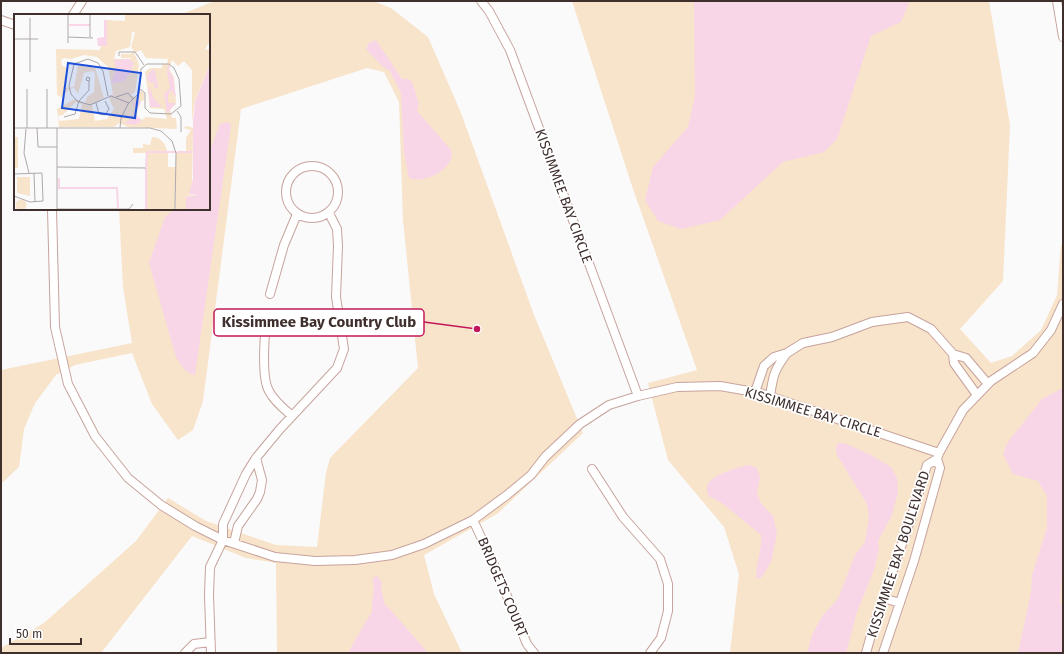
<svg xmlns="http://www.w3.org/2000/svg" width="1064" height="654" viewBox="0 0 1064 654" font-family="'Fira Sans',sans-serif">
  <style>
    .green { fill: #f8e3cb }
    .water { fill: #f8d6e7 }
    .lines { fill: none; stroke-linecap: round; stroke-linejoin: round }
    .street-casing { stroke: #c7a39d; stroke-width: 10 }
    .street { stroke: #fff; stroke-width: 8 }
    .labels { text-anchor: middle; stroke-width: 3.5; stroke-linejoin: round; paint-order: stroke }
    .street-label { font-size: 14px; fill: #3f302e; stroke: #fff }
    .inset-river { fill: none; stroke: #f8d6e7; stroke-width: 2 }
    .inset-road { fill: none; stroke: #afa9a8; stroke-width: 1 }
    .view { fill: #1d4ed8; fill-opacity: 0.15; stroke: #1d4ed8; stroke-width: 2 }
    .inset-edge { fill: none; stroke: #3f302e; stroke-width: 2 }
    .leader { fill: none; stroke: #c2185b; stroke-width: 1.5 }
    .callout-dot { fill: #c2185b; stroke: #fff; stroke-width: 1.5 }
    .callout { fill: #fff; stroke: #c2185b; stroke-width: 1.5 }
    .callout-label { font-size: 15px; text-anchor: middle; font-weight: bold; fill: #3f302e }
  </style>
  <rect width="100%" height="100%" fill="#fafafa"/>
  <path class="green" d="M215,1h158l18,7 37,29 33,76 73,202 49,118 -86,81 -73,41 10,39 28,59h-185l-1,-90 -30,-5 -54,-22 -91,117h-100v-5l43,-25 92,-82 32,-43 38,23 70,24 41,2 9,-74 4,-15 88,-90 -15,-148 -4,-118 -15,-30 -17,-4 -126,41 -38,292 -10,29 -15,10 -26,-36 -20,-51 -57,12 -19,10 -21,28 -11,26 -5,38 -18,17v-114l131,-27 -9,-56 -4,-78h90v-194h-30z
    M572,1h417l21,124 -7,156 -43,48 31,34 21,-7 29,-26 16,-35 4,-50h2v336l-1,4 1,6v62h-333l9,-79 -15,-47 -56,-67 -20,-77 49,-13 -64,-181z"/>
  <path class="water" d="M694,1h216l-9,21 -30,14 -34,103 -13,13 -41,10 -63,58 -39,9 -23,-8 -13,-21 8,-33 35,-40 7,-31z
    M376,40l26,39h6l4,3 7,22 -2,7 34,39c6,17 -26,35 -42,28l-5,-26 -3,-59 -11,-22 -8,-5 -16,-17 3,-6z
    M228,122l3,3 -36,250c-10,-1 -14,-11 -19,-18l-27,-94 16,-46 10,-8h34v-57l11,-28z
    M1063,388v179l-1,3 -2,31 3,7v45h-45l13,-61 1,-17 15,-47v-32l-9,-15 -25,-7 -10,-20 5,-12 34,-43z
    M838,443h6l27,12 20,12 6,11 1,14 -6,23 -14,26 1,9 -5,20 -17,42 -11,41h-39l5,-18 11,-20 15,-16 17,-44 10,-13 4,-25 -2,-13 -30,-49 -1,-8z
    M750,465l7,3 3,9 -3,16 3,9 13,14 4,17 -6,29 -9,15 -5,2c-3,-13 6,-29 4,-44l-39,-32 -13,-7c-2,-4 -3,-8 -1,-12 4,-9 33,-18 42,-19z
    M376,575l6,7 -1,6 4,17 3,2 40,46h-80c8,-14 15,-28 24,-41v-9l2,-16 -1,-8z"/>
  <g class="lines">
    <g class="street-casing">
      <path id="street" d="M481,1l8,10 21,39 128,346
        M1057,1l6,36
        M73,15l9,-14
        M1,20l14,5
        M286 192a26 26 0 1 1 52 0a26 26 0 1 1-52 0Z
        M52,209l3,118 13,57 27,52 33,42 33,27 34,21 28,14 52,17 40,4 40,-1 37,-5 32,-11 49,-24 34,-25 24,-20 14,-18 35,-33 29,-19 29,-9 39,-9 43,-1 40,7 179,60
        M270,294l14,-49 13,-31
        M265,334c-1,14 -3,45 4,57 5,10 14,17 23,25
        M953,354l13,4 22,26
        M755,392l9,-26 10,-9 13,-4 16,-10 29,-6 40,-15 36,-5 23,12 22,25 1,9 23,32
        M770,396c3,-20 4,-26 17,-43
        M592,469l31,48 37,42 8,25v27l-7,27 -11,15
        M473,520l21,45 33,79 7,9
        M234,543l4,-17 19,-27 3,-7 2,-12 -6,-22
        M883,598l17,5
        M185,653l9,-9 16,-2
        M211,653l-2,-58 1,-28 13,-27v-16l23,-50 10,-16 24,-29 57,-61 7,-19 -8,-52 2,-51 -1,-17 -8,-16
        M866,653l7,-25 40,-116 14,-47 10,-6 2,-6 24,-43 28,-29 42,-28 18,-23 12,-26
        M883,653l31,-92 26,-93 -3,-9"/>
    </g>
    <use href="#street" class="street"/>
  </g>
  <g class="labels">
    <g class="street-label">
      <text transform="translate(564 196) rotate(70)" y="5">KISSIMMEE BAY CIRCLE</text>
      <text transform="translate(813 412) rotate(17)" y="5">KISSIMMEE BAY CIRCLE</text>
      <text transform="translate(898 554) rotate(-72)" y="5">KISSIMMEE BAY BOULEVARD</text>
      <text transform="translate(503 587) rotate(67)" y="5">BRIDGETS COURT</text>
    </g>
  </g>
  <g transform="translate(14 14)">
    <rect width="196" height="196" fill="#fafafa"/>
    <path d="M111,0h85v28l-5,7 5,1v14l-15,37 -3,21v-52l-8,-9 -6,5 -6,-6 -3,9 5,8 2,27 -6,6 2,8h4l1,11 -49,-2 -9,-4 -5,4h-55l-2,-18 18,-10 10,4 2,-6 7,-5 1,-18 -2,-3 -9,2 -6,21 -4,-6 -5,1 -7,8 -5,-2 -1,-46 44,1 1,-4h6v-26l18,1zM118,18h3l-4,16 3,2 -3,4h-10v4h10v1h-17l2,-8 14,-4zM127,36l5,8 22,1 -1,5h-5v4h-12l-5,4 5,36 14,1 3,10 -21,-2 -4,3 -6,-4 4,-14 4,-2v-7l-3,-3 -6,7 -4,-2 4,-3 4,-28 -5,-11zM70,41l13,2 11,10 5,28h-4l1,6 4,8 -7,10 -12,2 -3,-16 12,-7 -9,-31 -4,-2 -13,1 -4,21 -10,1 2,-21 -4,-1 -1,-6 3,-2 7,1zM62,88l6,2 -3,15 -20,2 -1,-5 5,-1zM173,112l6,2v3l-1,56 -3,8h8l-11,2v13h-10v-58l10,-1v-13l5,-8 -8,-2zM0,123h4v31h-4zM138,123l6,1 6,5 4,10v14h7v43h-28v-57h-14v-5h10v-4l7,1zM3,163h13v19l-13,-3zM1.5 191a5.5 5.5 0 1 1 11 0a5.5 5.5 0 1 1-11 0Z" fill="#f8e3cb" fill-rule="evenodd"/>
    <path d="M90,6h3v26h-9l-1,-8 7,-1zM115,45l5,4 -4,10 -6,8 -13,3 5,-15 -2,-9zM196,50v146h-24v-13l12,-2 -9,-1 4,-15v-57l2,-20zM154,51l3,2 -3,2 5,8 3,20 -5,-7 -3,5v8h8l-9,10 -3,-19 6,-6 -3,-16zM139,55l2,1 3,18h-4l1,-5 -6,-1 -2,-6zM134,74l2,1 4,10 8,8h-12zM124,85l3,3 -6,12 7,7 -7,4 -11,-2 8,-4 4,-12 -3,-3z" fill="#f8d6e7"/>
    <path class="inset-river" d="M55,11h21M163,138h15M132,153l1,-15h28M132,154v42M45,164v10h58l1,20"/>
    <path class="inset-road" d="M76,0v23M16,4v54M54,23l25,1M0,25h24M54,29v-29M105,42v-4h16l9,13M73,63l3,1 -1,3 -3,-1zM33,75v39M94,82l-5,-25 -5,-8 -10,-4 -14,5 -5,22 2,8 6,7 13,4 21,-9 18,7M102,83l12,-4 5,6M82,89l3,11 6,1 4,-6 -4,-8M163,97l4,6v15M50,103l11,-3 4,-13 10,-11v-9M0,114h136l11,3 11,10 4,12 -1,57M13,114v-39M23,114l1,19h19M43,114v82M106,114l1,-10 7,-14 11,-11 2,-24 6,-5h22l5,4 5,11 2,27 -10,8 -21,-1 -5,-5v-15l-5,-4M12,115l-2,24 5,20M43,153l89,1M20,159l1,29M0,160l28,-1 1,28 -13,1 -16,-6M43,195h72l4,-5"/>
    <path class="view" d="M54,49l73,10 -6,45 -73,-10z"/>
    <rect width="196" height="196" class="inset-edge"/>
  </g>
  <path class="leader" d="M477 329L424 322"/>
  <circle class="callout-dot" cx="477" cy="329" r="4"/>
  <rect class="callout" x="214" y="309" width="210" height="27" rx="4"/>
  <g class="callout-label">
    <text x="319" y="327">Kissimmee Bay Country Club</text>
  </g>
  <rect width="1064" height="654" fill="none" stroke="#3f302e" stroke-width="4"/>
  <path d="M10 638v6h71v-6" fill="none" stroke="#3f302e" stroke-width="2"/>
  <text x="16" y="638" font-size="12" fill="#3f302e" stroke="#ffffff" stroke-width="3" paint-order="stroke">50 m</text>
</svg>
